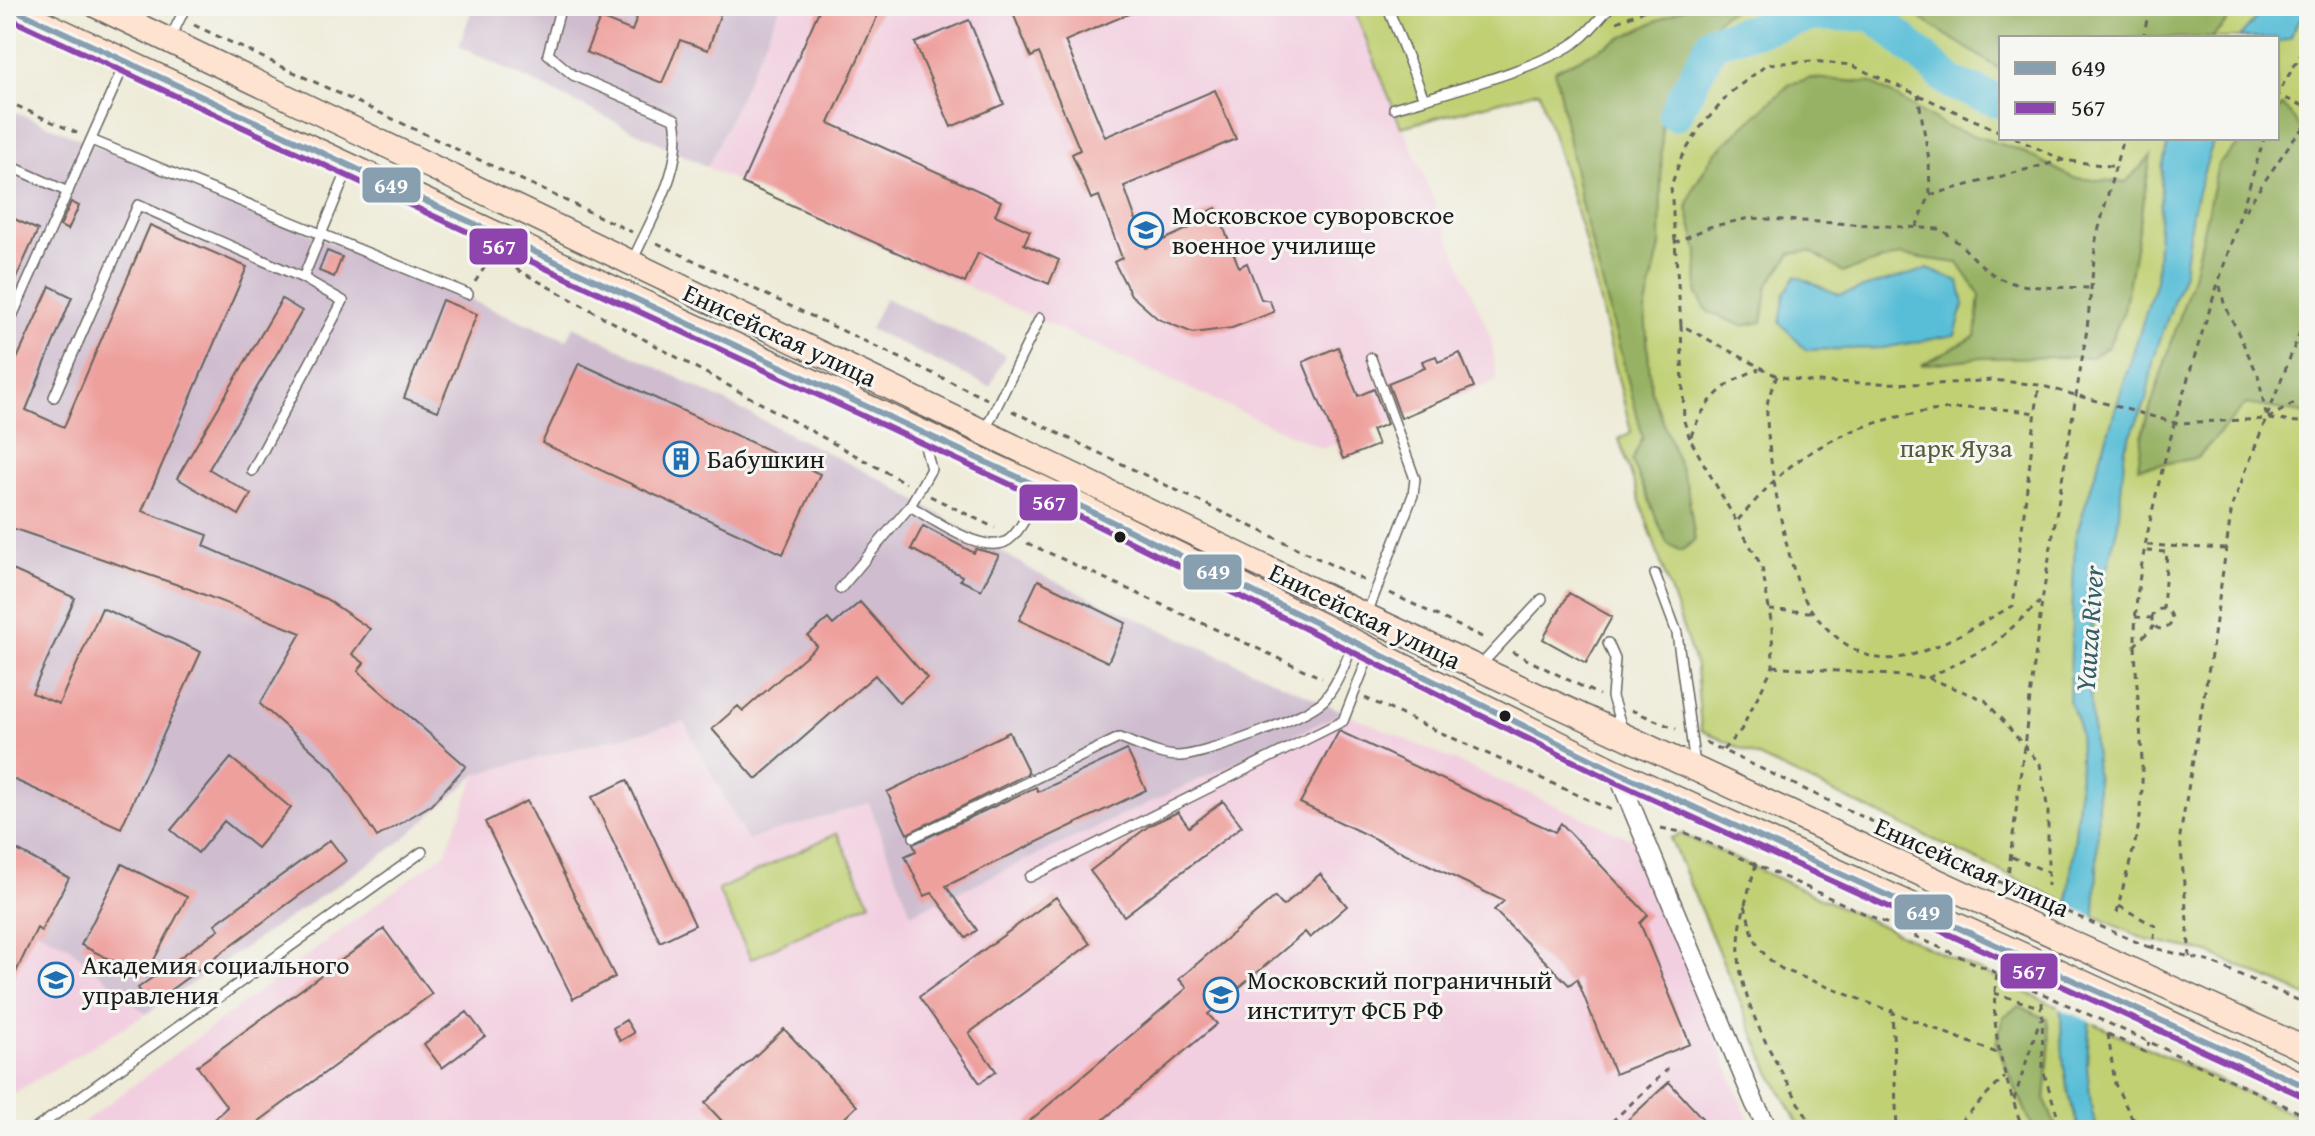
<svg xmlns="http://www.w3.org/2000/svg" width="2315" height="1136" viewBox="0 0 2315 1136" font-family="'Gentium Book Plus',serif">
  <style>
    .built { fill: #f2cfe0 }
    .industrial { fill: #cfbdcf }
    .green { fill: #c0d073; stroke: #6e7648; stroke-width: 2; fill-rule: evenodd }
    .forest { fill: #98b265; stroke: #5a6740; stroke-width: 2 }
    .water { fill: #59bed7; stroke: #3a6d7a; stroke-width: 2 }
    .pier { fill: #eeebd8 }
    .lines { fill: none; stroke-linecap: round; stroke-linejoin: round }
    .river { stroke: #59bed7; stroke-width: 34 }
    .building { fill: #eea09d }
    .service-casing { stroke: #66645e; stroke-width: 12 }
    .minor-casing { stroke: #66645e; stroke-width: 21 }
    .secondary-casing { stroke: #66645e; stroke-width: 27 }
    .path { stroke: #66645e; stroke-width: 3; stroke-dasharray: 6 6; stroke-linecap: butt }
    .service { stroke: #fff; stroke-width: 9 }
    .minor { stroke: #fff; stroke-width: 18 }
    .secondary { stroke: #fee3d1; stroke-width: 24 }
    .secondary-bridge-casing { stroke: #66645e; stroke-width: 27; stroke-linecap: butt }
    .path-bridge { stroke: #66645e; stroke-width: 3; stroke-dasharray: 6 6; stroke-linecap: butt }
    .secondary-bridge { stroke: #fee3d1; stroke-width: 24 }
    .bus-1-casing { stroke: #f6f6f2; stroke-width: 12 }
    .bus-2-casing { stroke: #f6f6f2; stroke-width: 12 }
    .bus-1 { stroke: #889fb0; stroke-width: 6 }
    .bus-2 { stroke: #8e44ad; stroke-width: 6 }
    .bus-dot { fill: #1c1c1c; stroke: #f6f6f2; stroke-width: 3 }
    .labels { text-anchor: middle; stroke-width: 6; stroke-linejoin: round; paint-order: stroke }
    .poi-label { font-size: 26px; fill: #1c1c1c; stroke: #f6f6f2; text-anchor: start }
    .street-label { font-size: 26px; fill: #1c1c1c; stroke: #f6f6f2 }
    .park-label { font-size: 26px; fill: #555b3a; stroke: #f6f6f2 }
    .water-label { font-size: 28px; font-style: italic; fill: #345d67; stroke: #f6f6f2 }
    .line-badge { stroke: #f6f6f2; stroke-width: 3 }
    .badge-label { font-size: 22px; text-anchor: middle; font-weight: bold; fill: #fff }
  </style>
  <rect width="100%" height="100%" fill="#f6f6f2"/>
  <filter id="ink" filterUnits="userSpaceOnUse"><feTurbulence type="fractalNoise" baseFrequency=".0125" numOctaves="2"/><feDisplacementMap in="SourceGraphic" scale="16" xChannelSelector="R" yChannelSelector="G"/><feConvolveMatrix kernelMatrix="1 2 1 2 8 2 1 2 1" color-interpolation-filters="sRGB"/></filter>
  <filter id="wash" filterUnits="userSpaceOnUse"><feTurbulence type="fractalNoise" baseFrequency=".006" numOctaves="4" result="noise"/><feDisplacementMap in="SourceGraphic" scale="32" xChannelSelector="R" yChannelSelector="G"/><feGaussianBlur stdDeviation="1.8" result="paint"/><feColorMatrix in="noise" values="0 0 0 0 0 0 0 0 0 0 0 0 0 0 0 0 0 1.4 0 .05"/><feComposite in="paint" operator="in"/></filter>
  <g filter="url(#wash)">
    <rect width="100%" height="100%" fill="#eeebd8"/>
    <path class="built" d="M781,6h572l138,332 6,43 -124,48 5,16 -35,14 -7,-15 -14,5 -614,-281z
      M1344,712l292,129 117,289h-1680l372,-277 32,-79 207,-52 63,118 122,-37 42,111z
      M6,915l62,31 78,68 -140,84z"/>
    <path class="industrial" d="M473,6h308l-73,161 -249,-121z
      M6,108l561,232 7,-14 312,156 151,91 307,139 -433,202 -42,-111 -122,37 -63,-118 -118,29 -89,23 -79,70 -252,170 -78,-68 -62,-31z
      M885,298l120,57 -15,32 -120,-58z"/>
    <path class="green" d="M1353,6h956v991l-100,-44 -63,-13 -445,-210 -5,-63 -77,-228 12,-7 -48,-199 -44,-142 -138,36zM2001,38h276v100h-276z
      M837,833l33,69 -119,57 -33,-69z
      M1681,834l628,288v8h-507l-32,-58 -100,-234z"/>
    <path class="forest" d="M1688,6h55l-19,8 -30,28 -32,83 -2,122 -15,64 6,79 36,96 8,54 -14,11 -14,-8 -35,-82 11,-24 -62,-234 -26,-133z
      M1901,6h340l-29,32h-211v32z
      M1811,78l61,5 75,44 75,24 51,27 53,4 25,-26 -27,155 -16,36 -17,10 -114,1 -56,7 55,-29 4,-41 -22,-32 -58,-8 -57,17 -33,-21 -19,3 -23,31 -6,37 -19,4 -35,-14 -11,-18 1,-42 -11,-44 6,-19 21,-35 76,-70z
      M2283,105l26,34v275l-63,-10 -49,54 -59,10 5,-38 50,-154 25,-112 28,-26h31v-28z
      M2019,1006l28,13 3,21 -5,60 12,30h-23l-38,-86 7,-27z"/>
    <path class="water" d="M2266,6h43v5l-12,12 -6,14 -14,6v-5h-38z
      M2169,138h45l-22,74 -8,60 -30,85 -8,44 -21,47 -7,76 -26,104 5,14 -7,53 8,104 -1,75 -10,193 5,46 7,17h-19c-43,-103 0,-263 0,-376 -1,-8 0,-28 -3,-36 -2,-6 -6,-8 -8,-16l6,-164 81,-258 6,-112z
      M1928,269l31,13 5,22 -9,31 -72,13 -77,2 -26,-27 5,-31 11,-16 43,19z"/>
    <path class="pier" d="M2066,904l33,15 -4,105 -37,-16z"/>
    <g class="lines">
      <path class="river" d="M1675,114l38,-73 99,-26 61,-1 79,69 49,19"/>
    </g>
    <g id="blocks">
      <path class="building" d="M641,6h82l-15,44 -28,-10 -18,43 -76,-31 14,-34 32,13z
        M821,6h61l-53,117 172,78 -6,14 35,16 -6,13 35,16 -10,24 -71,-31 -13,30 -223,-100z
        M1010,6h137l-82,35 40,96 110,-47 21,49 -112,47 22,62 46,-21 -2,-7 26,-12 23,59 8,-4 14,36 9,2 4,11 -42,16 -39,5 -35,-14 -27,-24 -17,-33 8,-4 -23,-62 -8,3 -19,-45 8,-4 -41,-97 -8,4z
        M969,20l35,84 -53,23 -36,-84z
        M71,202l8,4 -11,24 -8,-4z
        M6,215l32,15 -32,70z
        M150,225l97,42 -105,244 66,24 -4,11 122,53 44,30 -18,25 12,9 -6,8 108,95 -35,39 -54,32 -44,-68 -73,-65 41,-71 -114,-45 -181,-62v-143l44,-97 22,11 -46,113 38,17z
        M327,251l15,6 -8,20 -15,-6z
        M282,299l20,12 -93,158 42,25 -12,21 -62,-37z
        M442,300l35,14 -39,97 -34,-13z
        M1338,347l20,49 16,-7 13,35 -15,6 6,15 -35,14 -40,-97z
        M1460,353l14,34 -73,31 -13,-35 37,-15 -3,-7 14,-5 2,6z
        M579,363l241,111 -37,80 -241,-111z
        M923,526l51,27 2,-4 23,6 -18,35 -21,-10 2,-4 -51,-27z
        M6,567l69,31 -43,95 27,11 43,-96 99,44 -80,176 -115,-52z
        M1038,580l88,43 -18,39 -89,-42z
        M1569,593l43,24 -26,46 -43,-24z
        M860,602l67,76 -28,25 -24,-28 -119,104 -44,-50 26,-23 5,5 74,-65 -9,-10 20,-17 5,6z
        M1339,731l216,101 6,-9 87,92 -8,8 50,121 -75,30 -38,-95 -8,6 -75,-75 10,-9 -204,-98z
        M1009,732l20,41 -122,61 -20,-42z
        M1127,750l19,40 -200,96 31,44 -11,8 -34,-45 -8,3 -19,-40 11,-5 -3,-7 123,-57 2,5z
        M231,758l60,50 -34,40 -33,-27 -26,32 -27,-23z
        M627,780l68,145 -35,17 -68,-145z
        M527,801l88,176 -42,22 -88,-177z
        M1223,801l19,25 -118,90 -34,-45 60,-46 28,-13 11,15z
        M330,840l16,21 -196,144 -12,-17 81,-59 -4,-5z
        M6,844l63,34 -28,53 -4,-3 -31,65z
        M122,864l65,33 -42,80 -64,-32z
        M1320,874l27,32 -37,32 -5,-6 -97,82 9,10 -126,106h-72l168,-142 -8,-9 96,-82 8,9z
        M1056,897l34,47 -121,89 27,38 -16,12 -61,-86z
        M384,929l48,65 -185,136h-45l25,-23 -30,-41z
        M467,1012l18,24 -43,32 -18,-24z
        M626,1020l8,13 -14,8 -7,-13z
        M784,1029l73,77 -25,24h-120l10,-9 -17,-18z
        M1669,1082l44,48h-96z"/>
    </g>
  </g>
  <g filter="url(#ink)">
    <use href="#blocks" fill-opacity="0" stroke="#66645e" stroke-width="2"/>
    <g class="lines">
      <g class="service-casing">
        <path id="service" d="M561,6l-13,48 25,21 102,44c10,49 -24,99 -43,143
          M1387,6l37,93
          M170,39l16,-33
          M1394,108c46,-14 153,-41 187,-70 11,-9 20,-22 30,-32
          M91,140l377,154
          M6,164l62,28
          M6,330l119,-267
          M54,397l84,-192 165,73 45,-109
          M985,430l55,-112
          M922,435l9,34 -21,37c23,13 80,55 102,31 17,-17 12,-30 38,-40
          M252,471l91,-170 -40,-23
          M1655,574l22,59 18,132
          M840,589l70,-83
          M1366,616l47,-121 2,-16 -44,-121
          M1608,643l7,16 -3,38 11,34
          M1479,667l63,-68
          M914,837l205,-99c17,6 41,18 59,18 26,0 130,-39 147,-57 13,-16 20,-36 28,-54
          M1030,877l313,-156 27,-68
          M34,1130l388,-278"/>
      </g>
      <g class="minor-casing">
        <path id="minor" d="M1617,772l138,332 14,26"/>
      </g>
      <g class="secondary-casing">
        <path id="secondary" d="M7,6l1075,501 535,265 412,186
          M97,6l1269,610 659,306
          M2144,976l165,75
          M2142,1010l167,78"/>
      </g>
      <path class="path" d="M155,6l14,7
        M1999,6l67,3 83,-3
        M1617,22l37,-16
        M194,25l438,207
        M2143,38l7,-32
        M2309,41l-32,54 32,13
        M2303,51l6,24
        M6,101l73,33
        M2001,132l-150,-67 -39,-4 -44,3 -37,28 -31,36 -19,30 -10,28 10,139 96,51 34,6 126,2 56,-4 46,5 137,38 91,-4 34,-20 8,-13
        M2015,138l48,22 55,7
        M1930,195l133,-35
        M2245,210l49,-72 15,-15
        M1916,227l14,-32 -1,-35 -11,-65
        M657,243l330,156
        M1674,243l35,-16 41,-9 189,11c22,12 33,30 52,44 25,19 69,13 99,15
        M516,269l390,214
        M475,282l17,-26
        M2220,286l4,17 34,72 9,44 42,4
        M1681,325l3,96 6,18
        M1777,376c-4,10 -9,20 -10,30 -2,40 20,170 43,202 14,21 42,46 68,50 38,7 101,-35 135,-52l26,-221
        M1012,411l353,170
        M930,496l65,32
        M1738,520c19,-21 38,-44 61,-60 67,-47 157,-60 236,-47
        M1027,543l295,135
        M2147,545l79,4
        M2147,551l20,1 -4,57
        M1390,593l94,45
        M2152 619a10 10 0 1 1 20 0a10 10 0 1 1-20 0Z
        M1769,610l44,2
        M2135,617l16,1
        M2134,646l20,-20
        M1512,652l87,43
        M1773,666l155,12 57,22 55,64 8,47v75
        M1928,678l66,-34 46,-42
        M1365,698l248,113
        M1631,710l45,19
        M1705,742l318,151
        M1723,750l18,-20 32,-64 -1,-39 -10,-60 -72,-128c13,-37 32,-56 69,-70
        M1661,828l25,5 346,156
        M2012,857l36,15
        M1756,864c-7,26 -16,53 -17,79 -4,61 47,134 75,187
        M2007,884l35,-283 45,-272 9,-90 27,-101
        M1745,905c8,31 10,46 37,64l215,84
        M2119,906l36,20 -2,23
        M2117,913c7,-36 21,-69 24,-106 6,-75 -14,-146 -2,-225 22,-147 83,-301 125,-444
        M2146,946l65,16 98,43
        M2190,957l-10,-121 32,-187 20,-143 77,-197
        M1997,974c-9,56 8,103 26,156
        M1994,993l48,15
        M2042,1002l1,68 19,60
        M1892,1009l5,121
        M2108,1034l7,50 23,46
        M2108,1034l37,18 4,-10
        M2141,1038l168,79
        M2014,1100l26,-81
        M2133,1118l19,12
        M1603,1130l65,-61
        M1952,1130l53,-53"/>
      <use href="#service" class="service"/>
      <use href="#minor" class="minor"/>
      <use href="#secondary" class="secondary"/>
      <g class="secondary-bridge-casing">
        <path id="secondary-bridge" d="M2025,922l119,54
          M2029,958l113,52"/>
      </g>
      <path class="path-bridge" d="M2023,893l123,53
        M2032,989l109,49"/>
      <use href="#secondary-bridge" class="secondary-bridge"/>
      <g class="bus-1-casing">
        <path id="bus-1" d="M7,6l1075,501 535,265 692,316"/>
      </g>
      <g class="bus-2-casing">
        <path id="bus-2" d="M6,17l1072,499 535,265 692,316"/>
      </g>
      <use href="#bus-1" class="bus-1"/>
      <use href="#bus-2" class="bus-2"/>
    </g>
  </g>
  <defs>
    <g id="university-ring" transform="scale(1.8)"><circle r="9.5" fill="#f6f6f2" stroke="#1f6fb2" stroke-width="1.5"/><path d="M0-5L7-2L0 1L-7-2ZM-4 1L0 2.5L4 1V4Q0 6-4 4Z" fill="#1f6fb2"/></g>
    <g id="building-ring" transform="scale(1.8)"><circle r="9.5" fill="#f6f6f2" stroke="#1f6fb2" stroke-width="1.5"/><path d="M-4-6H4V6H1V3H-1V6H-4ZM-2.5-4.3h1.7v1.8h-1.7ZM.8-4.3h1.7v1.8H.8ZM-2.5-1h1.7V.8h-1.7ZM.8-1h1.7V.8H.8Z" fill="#1f6fb2"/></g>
  </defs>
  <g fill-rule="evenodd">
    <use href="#university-ring" x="1146" y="230"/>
    <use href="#building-ring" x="681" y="459"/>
    <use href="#university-ring" x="56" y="980"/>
    <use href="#university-ring" x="1221" y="995"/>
  </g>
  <g class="bus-dot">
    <circle cx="1120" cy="537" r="7"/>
    <circle cx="1505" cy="716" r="7"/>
  </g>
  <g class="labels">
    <g class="poi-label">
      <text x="1172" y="224">Московское суворовское<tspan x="1172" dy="30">военное училище</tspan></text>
      <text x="707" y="468">Бабушкин</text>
      <text x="82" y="974">Академия социального<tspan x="82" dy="30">управления</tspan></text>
      <text x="1247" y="989">Московский пограничный<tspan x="1247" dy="30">институт ФСБ РФ</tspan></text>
    </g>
    <g class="street-label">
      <text transform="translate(780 335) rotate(25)" y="9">Енисейская улица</text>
      <text transform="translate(1365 616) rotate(26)" y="9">Енисейская улица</text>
      <text transform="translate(1972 867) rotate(24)" y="9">Енисейская улица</text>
    </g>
    <g class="park-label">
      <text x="1956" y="457">парк Яуза</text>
    </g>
    <g class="water-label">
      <text transform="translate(2089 629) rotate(-86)" y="10">Yauza River</text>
    </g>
  </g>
  <g class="line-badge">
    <rect x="361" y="166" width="61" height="38" rx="8" fill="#889fb0"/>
    <rect x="468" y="227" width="61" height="39" rx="8" fill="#8e44ad"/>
    <rect x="1018" y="483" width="61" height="39" rx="8" fill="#8e44ad"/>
    <rect x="1182" y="553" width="61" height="38" rx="8" fill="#889fb0"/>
    <rect x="1893" y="893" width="61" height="38" rx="8" fill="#889fb0"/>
    <rect x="1999" y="952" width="60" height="38" rx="8" fill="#8e44ad"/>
  </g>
  <g class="badge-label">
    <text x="391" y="193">649</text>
    <text x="499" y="254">567</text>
    <text x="1049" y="510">567</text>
    <text x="1213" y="579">649</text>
    <text x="1923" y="920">649</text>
    <text x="2029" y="979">567</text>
  </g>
  <rect width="2315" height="1136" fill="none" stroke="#f6f6f2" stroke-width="32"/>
  <rect x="1999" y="36" width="280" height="104" fill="#f6f6f2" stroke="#9f9f9c" stroke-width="2"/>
  <rect x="2015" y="62" width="40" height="12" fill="#889fb0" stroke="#9f9f9c" stroke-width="2"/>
  <text x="2071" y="76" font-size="24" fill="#1c1c1c">649</text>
  <rect x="2015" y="102" width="40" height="12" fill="#8e44ad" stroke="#9f9f9c" stroke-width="2"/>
  <text x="2071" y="116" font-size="24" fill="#1c1c1c">567</text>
</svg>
